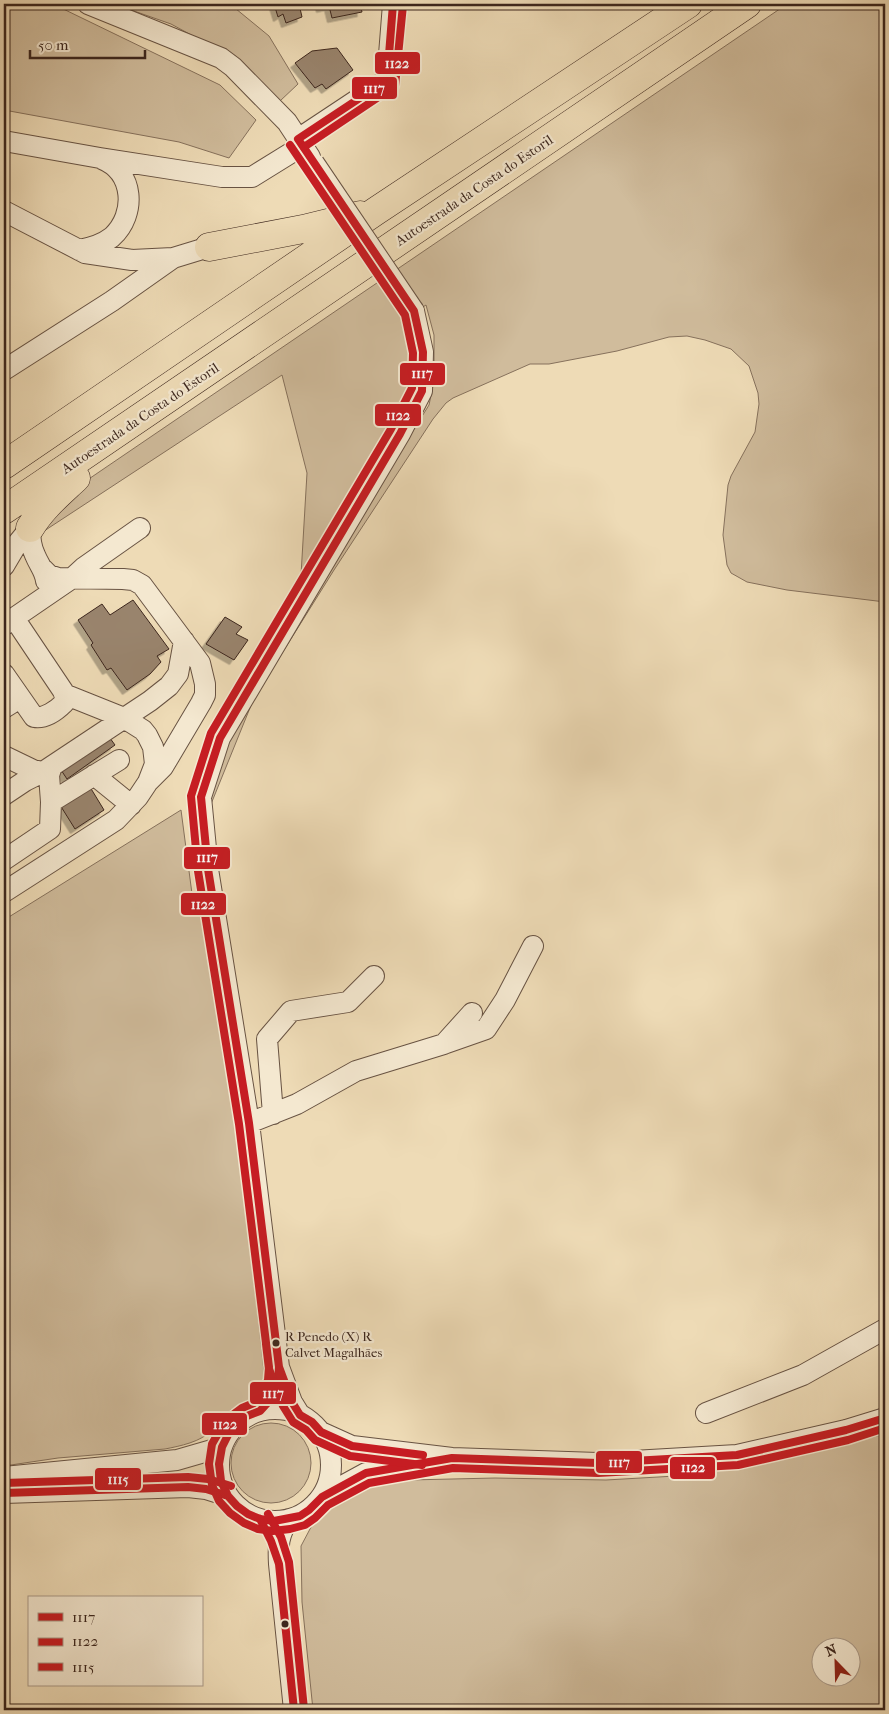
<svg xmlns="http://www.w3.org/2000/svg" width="889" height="1714" viewBox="0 0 889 1714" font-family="'IM FELL French Canon',serif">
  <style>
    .green { fill: #d0bc9c; stroke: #86715c; fill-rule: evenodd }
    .building { fill: #99846d; stroke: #3c261d; filter: url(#shadow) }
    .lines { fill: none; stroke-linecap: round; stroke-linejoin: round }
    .minor-casing { stroke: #685343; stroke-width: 22 }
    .highway-casing { stroke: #3c261d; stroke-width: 29 }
    .minor { stroke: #f4e8d0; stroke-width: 20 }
    .highway { stroke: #eedbb6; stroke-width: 28 }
    .minor-bridge-casing { stroke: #685343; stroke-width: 22; stroke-linecap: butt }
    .minor-bridge { stroke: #f4e8d0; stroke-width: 20 }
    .bus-1-casing { stroke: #f4e8d0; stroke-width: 11 }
    .bus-2-casing { stroke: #f4e8d0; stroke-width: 11 }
    .bus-3-casing { stroke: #f4e8d0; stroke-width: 11 }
    .bus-1 { stroke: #c61d23; stroke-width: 8 }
    .bus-2 { stroke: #c61d23; stroke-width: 8 }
    .bus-3 { stroke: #c61d23; stroke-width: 8 }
    .bus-dot { fill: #3c261d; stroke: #f4e8d0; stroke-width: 2 }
    .labels { text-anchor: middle; stroke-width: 4.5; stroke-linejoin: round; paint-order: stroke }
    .bus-label { font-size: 13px; fill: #3c261d; stroke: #f4e8d0; text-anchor: start }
    .street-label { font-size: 14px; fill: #3c261d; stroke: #f4e8d0 }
    .line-badge { stroke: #f4e8d0; stroke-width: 2 }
    .badge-label { font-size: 14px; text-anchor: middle; font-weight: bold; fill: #fff }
  </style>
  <defs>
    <filter id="shadow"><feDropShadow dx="-4.5" dy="4.5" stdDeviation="0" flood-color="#0004"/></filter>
  </defs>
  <rect width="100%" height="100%" fill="#eedbb6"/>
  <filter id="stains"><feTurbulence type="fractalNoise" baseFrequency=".004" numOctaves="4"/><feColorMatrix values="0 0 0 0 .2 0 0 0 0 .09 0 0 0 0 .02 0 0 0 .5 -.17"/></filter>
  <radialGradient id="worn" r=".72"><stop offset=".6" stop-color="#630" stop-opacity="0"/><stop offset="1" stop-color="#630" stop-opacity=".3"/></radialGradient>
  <path class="green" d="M4,4h49l167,81 36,35 -27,38 -50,-16 -175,-32z
    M114,4h116l39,32 29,48 -18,17 -39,-39 -70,-38z
    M787,4h98v598l-98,-12 -40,-8 -16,-9 -4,-8 -4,-30 5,-50 3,-9 24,-44 4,-28 -1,-11 -9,-27 -18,-17 -26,-9 -18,-4 -18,1 -52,14 -68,13h-19l-77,34 -7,5 -13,16 -99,151 -80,128 -45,111 9,-55 79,-135 132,-214 5,-24v-46l-8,-30 -19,12 9,42 -4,33 -15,33 -96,150 6,-102 -25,-98 -241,158 36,-46z
    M181,810l13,99 11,1 27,175 33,295c-7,21 -21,20 -37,32 -7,5 -10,12 -16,18 -11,12 -32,16 -47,19l-107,9 -54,8v-546z
    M231 1463a40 40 0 1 1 80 0a40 40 0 1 1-80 0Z
    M885,1434v276h-572l-11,-108 -1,-56 18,-34 16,-15 31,-16 129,-3 111,2 87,-5 108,-20zM822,1646h30v30h-30z"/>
  <path class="building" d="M274,4h25l3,13 -16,6 -3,-9 -5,3z
    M320,4h40l2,8 -30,6 -3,-12 -8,2z
    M337,48l16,22 -27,19 -4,-5 -7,4 -20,-25 17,-12z
    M133,600l36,49 -12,7 4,6 -11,12 -23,16 -16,-22 -4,2 -16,-25 2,-2 -15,-23 24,-16 8,11z
    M225,617l17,10 -6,7 12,6 -14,20 -28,-16z
    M107,734l8,11 -48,34 -8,-12z
    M90,787l14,23 -29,19 -15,-24z"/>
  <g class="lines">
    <g class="minor-casing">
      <path id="minor" d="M88,4l133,54 12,9 54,55 23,35
        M298,139l89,-59 6,-76
        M4,141l96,17 122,19h30l50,-31
        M4,211l81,42 47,7 41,-2 36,-11
        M79,250c12,-2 24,-6 33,-13 25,-23 22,-65 -10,-78
        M4,370l108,-69 61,-43
        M30,528c0,9 1,19 5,27 4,10 10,16 11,26
        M4,566l13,-22 13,-16
        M43,569l6,6 9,3 65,1 10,1 9,5 58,78 5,21v11l-4,8 -38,64 -15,15
        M14,618l57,-39 12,-11 57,-40
        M4,625l10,-7 49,73 2,6 -1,6c-7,7 -19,16 -30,14l-30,-43
        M4,708l16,-10
        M4,756l29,14 10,2
        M94,775l37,30
        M4,795l21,-14 18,-9 107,-71 19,-15 9,-12 6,-33
        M51,802l68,-42
        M4,860l46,-31 1,-27 -2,-27 3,-9
        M4,892l112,-72 22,-23 10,-15 7,-18 -2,-17 -6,-12 -4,-5 -19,-12 -60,-24
        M446,1043l40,-14 19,-29 28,-54
        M273,1114l-6,-75 24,-28 57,-9 26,-26
        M249,1123l48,-19 59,-33 88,-27 28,-31
        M219 1465a56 56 0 1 1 112 0a56 56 0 1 1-112 0Z
        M706,1413l97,-38 82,-46
        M300,1415l-8,-13 -13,-35 -30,-244 -41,-254 -7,-72 19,-59 180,-304 22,-43 1,-39 -9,-41
        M321,1432l31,14 100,12 146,5 139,-8 109,-25 39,-12
        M4,1477l173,-17 45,-13
        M4,1493l184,-6 18,2 22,7
        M322,1497l44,-24 64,-11
        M289,1519c-11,16 -11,27 -10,45l15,146"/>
    </g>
    <g class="highway-casing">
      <path id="highway" d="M209,247l94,-18 57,-14
        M4,465l372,-254 312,-207
        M4,510l743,-506
        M30,528c12,-20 29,-34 46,-50"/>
    </g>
    <use href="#minor" class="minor"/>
    <use href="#highway" class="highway"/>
    <g class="minor-bridge-casing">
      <path id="minor-bridge" d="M314,163l100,148"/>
    </g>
    <use href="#minor-bridge" class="minor-bridge"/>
    <g class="bus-1-casing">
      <path id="bus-1" d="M298,139l116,172 9,41 -1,39 -22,43 -180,304 -19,59 7,72 41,254 30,244 -1,15 -8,18 -10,11 -13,5 -11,9 -8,10 -6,12 -3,17 2,17 7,15 9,10 11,8 12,5 14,2 26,-5 9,-6 13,-13 44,-24 86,-15 146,5 139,-8 109,-25 39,-12
        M298,139l89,-59 6,-76
        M276,1343l3,24 13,35 8,13 12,7 9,10 31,14 71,9
        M4,1493l184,-6 18,2 22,7
        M260,1519l11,22 8,23 15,146"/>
    </g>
    <g class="bus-2-casing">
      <path id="bus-2" d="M290,145l115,170 8,38 -1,35 -21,41 -180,304 -20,63 7,75 41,253 30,243 -1,13 -6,14 -8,9 -12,5 -12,9 -10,13 -8,14 -3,20 3,21 7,16 11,12 14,10 14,6 15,2 17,-2 15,-4 10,-7 13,-13 41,-22 84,-15 145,5 140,-8 110,-25 37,-12
        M304,147l91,-61 8,-81
        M266,1344l3,25 14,37 10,16 13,8 9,10 35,16 72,9"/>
    </g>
    <g class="bus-3-casing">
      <path id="bus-3" d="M4,1483l184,-6 20,2 23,7
        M268,1514l13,23 8,25 15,147"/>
    </g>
    <use href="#bus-1" class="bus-1"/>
    <use href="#bus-2" class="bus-2"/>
    <use href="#bus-3" class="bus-3"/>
  </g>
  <g class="bus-dot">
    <circle cx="276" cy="1343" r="4.5"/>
    <circle cx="285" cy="1624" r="4.5"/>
  </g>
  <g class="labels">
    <g class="bus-label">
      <text x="285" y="1341">R Penedo (X) R<tspan x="285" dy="16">Calvet Magalhães</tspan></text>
    </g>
    <g class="street-label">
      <text transform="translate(474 190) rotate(-34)" y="5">Autoestrada da Costa do Estoril</text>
      <text transform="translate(140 418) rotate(-34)" y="5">Autoestrada da Costa do Estoril</text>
    </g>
  </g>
  <g class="line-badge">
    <rect x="374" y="51" width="47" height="24" rx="5" fill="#c61d23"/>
    <rect x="351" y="76" width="47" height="24" rx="5" fill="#c61d23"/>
    <rect x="399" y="362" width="47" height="24" rx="5" fill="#c61d23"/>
    <rect x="374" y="403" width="48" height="24" rx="5" fill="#c61d23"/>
    <rect x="183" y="846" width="48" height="24" rx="5" fill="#c61d23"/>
    <rect x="180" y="892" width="47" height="24" rx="5" fill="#c61d23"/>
    <rect x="249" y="1381" width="48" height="24" rx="5" fill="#c61d23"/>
    <rect x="201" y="1412" width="47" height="24" rx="5" fill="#c61d23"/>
    <rect x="595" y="1450" width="48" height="24" rx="5" fill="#c61d23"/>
    <rect x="669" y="1456" width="47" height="24" rx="5" fill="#c61d23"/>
    <rect x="94" y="1467" width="48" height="24" rx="5" fill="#c61d23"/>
  </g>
  <g class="badge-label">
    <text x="397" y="68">1122</text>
    <text x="374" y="93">1117</text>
    <text x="422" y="378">1117</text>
    <text x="398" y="420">1122</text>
    <text x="207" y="862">1117</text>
    <text x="203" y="909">1122</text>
    <text x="273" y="1398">1117</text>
    <text x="225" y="1429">1122</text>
    <text x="619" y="1467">1117</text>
    <text x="693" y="1472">1122</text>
    <text x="118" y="1484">1115</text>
  </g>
  <rect width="889" height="1714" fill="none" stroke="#eedbb6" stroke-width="20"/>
  <rect x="5" y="5" width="879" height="1704" fill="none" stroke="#3c261d" stroke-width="2.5"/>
  <rect x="10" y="10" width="869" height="1694" fill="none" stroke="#3c261d"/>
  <rect x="28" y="1596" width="175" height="90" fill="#f4e8d0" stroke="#aa9a88"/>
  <rect x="38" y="1613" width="25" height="8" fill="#c61d23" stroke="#aa9a88"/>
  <text x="72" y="1622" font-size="15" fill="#3c261d">1117</text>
  <rect x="38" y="1638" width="25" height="8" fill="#c61d23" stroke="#aa9a88"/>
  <text x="72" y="1646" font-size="15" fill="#3c261d">1122</text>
  <rect x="38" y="1663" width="25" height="8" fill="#c61d23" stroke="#aa9a88"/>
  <text x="72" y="1672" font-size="15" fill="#3c261d">1115</text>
  <g transform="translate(836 1662) rotate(337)"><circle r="24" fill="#f4e8d0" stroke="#aa9a88"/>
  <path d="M0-4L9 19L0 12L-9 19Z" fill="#8f2418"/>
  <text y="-8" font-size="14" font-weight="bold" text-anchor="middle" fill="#3c261d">N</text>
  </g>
  <path d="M30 50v8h115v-8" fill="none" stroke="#3c261d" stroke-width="2.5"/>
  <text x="38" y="50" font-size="15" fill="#3c261d" stroke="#f4e8d0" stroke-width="4" paint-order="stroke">50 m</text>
  <rect width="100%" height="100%" filter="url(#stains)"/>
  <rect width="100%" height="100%" fill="url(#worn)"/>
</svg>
